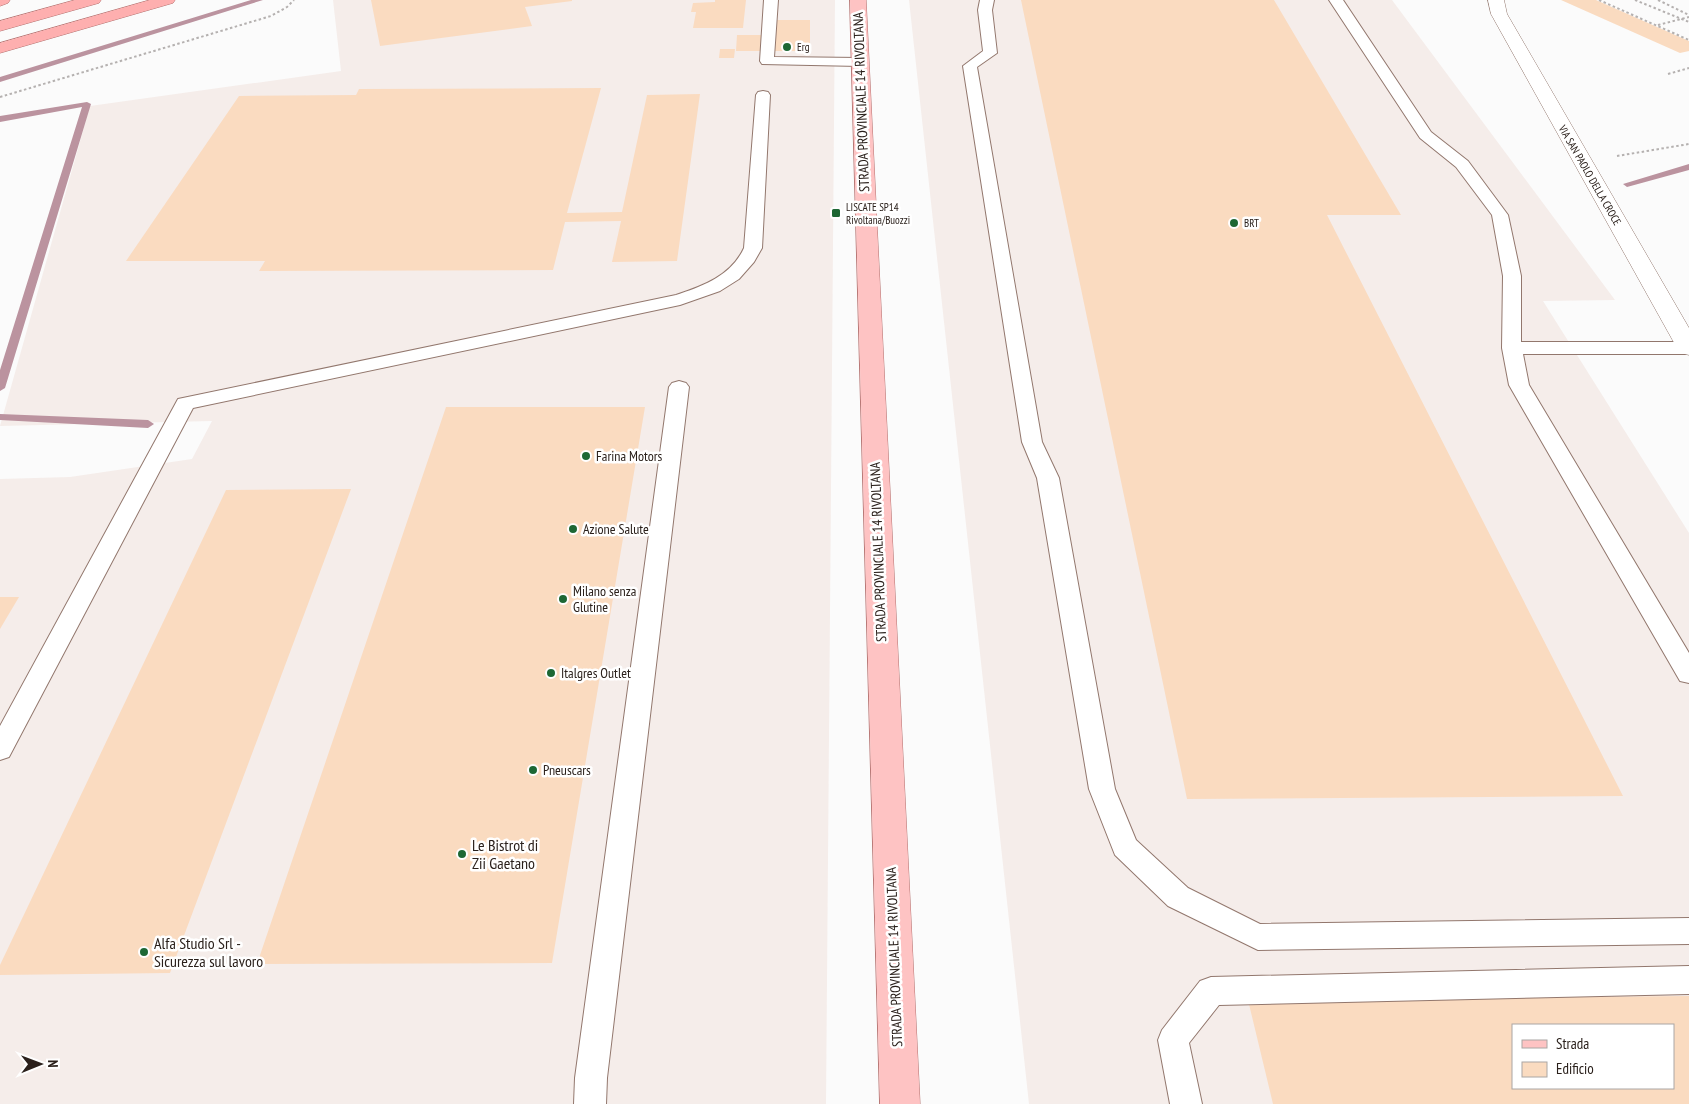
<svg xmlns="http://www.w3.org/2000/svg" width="1689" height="1104" viewBox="0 0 1689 1104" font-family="'PT Sans Narrow',sans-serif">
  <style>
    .built { fill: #f5edea; fill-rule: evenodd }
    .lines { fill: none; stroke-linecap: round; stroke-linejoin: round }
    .stream { fill: #bb939f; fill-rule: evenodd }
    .building { fill: #fadbc0; fill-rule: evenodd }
    .service-casing { stroke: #92776d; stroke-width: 2 }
    .minor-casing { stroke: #92776d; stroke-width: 1 }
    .primary-casing { stroke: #b3706e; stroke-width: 1 }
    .trunk-casing { stroke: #b3706e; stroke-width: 1 }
    .path { stroke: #b5b1b0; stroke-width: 2; stroke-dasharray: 2.5 2.5; stroke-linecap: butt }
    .service { fill: #fff; fill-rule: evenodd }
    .minor { fill: #fff; fill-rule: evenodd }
    .primary { fill: #fec3c3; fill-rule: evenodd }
    .trunk { fill: #feafaf; fill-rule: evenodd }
    .poi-dot { fill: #1d6734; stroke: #fff; stroke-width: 2 }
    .labels { text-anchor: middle; stroke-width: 5; stroke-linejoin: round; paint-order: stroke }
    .far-poi-label { font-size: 11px; fill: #2a201b; stroke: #fff; text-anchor: start }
    .far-street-label { font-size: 11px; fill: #2a201b; stroke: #fff }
    .street-label { font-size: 14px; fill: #2a201b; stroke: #fff }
    .poi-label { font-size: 14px; fill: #2a201b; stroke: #fff; text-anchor: start }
    .near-poi-label { font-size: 16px; fill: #2a201b; stroke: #fff; text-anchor: start }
  </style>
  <rect width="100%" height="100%" fill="#fbfbfb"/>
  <path class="built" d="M333,0h502l-9,1104h-826v-625l70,-2 122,-18 20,-38 -212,5 90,-320 251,-35z
    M909,0h483l223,300 -72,1 146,232v571h-660zM1513,1025h160v63h-160z"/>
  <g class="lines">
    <path class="stream" d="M251,0h12l-263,82v-5z
      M87,102l4,2 -86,284 -5,3v-21l82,-263 -82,15v-6z
      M1689,164v6l-62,17 -4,-3z
      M0,414l148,6 6,4 -6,4 -148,-8z"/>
  </g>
  <path class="building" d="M371,0h201v1l-47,6 7,19 -152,20z
    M715,0h31l-3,28h-50l3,-16h-5l2,-9 22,-1z
    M1021,0h253l127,215h-74l296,581 -436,3z
    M1561,0h35l93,41v10l-9,2z
    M776,20h34v31h-74l1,-16h38z
    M720,49h15l-1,9h-15z
    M601,88l-34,125 55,-1 25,-117 53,-1 -23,167 -65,1 9,-41 -56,1 -12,48 -294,1 6,-10h-139l113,-165 117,-1 3,-6z
    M446,407h199l-93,556 -295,1z
    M351,489l-181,484 -170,2v-10l226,-475z
    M0,597h19l-19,32z
    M1689,996v108h-416l-25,-104zM1513,1025h160v63h-160z"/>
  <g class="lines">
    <g class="service-casing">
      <path id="service" d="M764,0h14l-4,57 86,1 5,1 2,3 -2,3 -5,1 -98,-2 -2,-3z
        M980,0h14l-2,10 5,43 -20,14 65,375 17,36 56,311 21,51 52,48 72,36 429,-6v26l-431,6 -90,-44 -53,-51 -26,-66 -52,-311 -15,-36 -59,-376 20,-15 -5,-41z
        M1329,0h14l88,132 37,29 40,54 13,61v66h168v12h-166l6,31 160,268v30l-9,-2 -171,-296 -7,-37 1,-72 -11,-61 -36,-48 -36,-29z
        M763,91l5,1 2,3 -8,153 -8,14 -15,17 -19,12 -40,14 -487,103 -184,349 -9,3v-34l178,-327 498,-104c27,-9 55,-19 68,-47l12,-153 2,-3z
        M679,381l7,2 3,4 -82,691 -1,26h-32l1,-26 94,-691 3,-4z
        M1689,966v28l-470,11 -30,38 13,61h-32l-12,-64 4,-10 38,-49 11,-4z"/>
    </g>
    <g class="minor-casing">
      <path id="minor" d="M1488,0h16l3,14 182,314v27l-8,-2 -4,-5 -186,-334z"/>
    </g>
    <g class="primary-casing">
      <path id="primary" d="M850,0h16l54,1104h-40z"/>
    </g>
    <g class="trunk-casing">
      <path id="trunk" d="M0,0h10l-2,3 -8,3z
        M75,0h26l-2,3 -99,28v-10z
        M150,0h25l-2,3 -173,50v-10z"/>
    </g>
    <path class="path" d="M1599,0l90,40
      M1635,0l54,22
      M1658,0l31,15
      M1658,25l31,-8
      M1668,74l21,-6
      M0,97l271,-81 16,-9 7,-7
      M1617,156l72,-12"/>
    <use href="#service" class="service"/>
    <use href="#minor" class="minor"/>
    <use href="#primary" class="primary"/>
    <use href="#trunk" class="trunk"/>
  </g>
  <g class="poi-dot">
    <circle cx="787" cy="47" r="5"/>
    <rect x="831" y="208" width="10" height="10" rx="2.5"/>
    <circle cx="1234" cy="223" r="5"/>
    <circle cx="586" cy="456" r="5"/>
    <circle cx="573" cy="529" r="5"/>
    <circle cx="563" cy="599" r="5"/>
    <circle cx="551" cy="673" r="5"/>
    <circle cx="533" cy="770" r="5"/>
    <circle cx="462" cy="854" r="5"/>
    <circle cx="144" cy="952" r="5"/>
  </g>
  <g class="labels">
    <g class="far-poi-label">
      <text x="797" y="51">Erg</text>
      <text x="846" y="211">LISCATE SP14<tspan x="846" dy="13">Rivoltana/Buozzi</tspan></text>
      <text x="1244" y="227">BRT</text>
    </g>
    <g class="far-street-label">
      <text transform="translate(1590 175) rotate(60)" y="4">VIA SAN PAOLO DELLA CROCE</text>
    </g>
    <g class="street-label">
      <text transform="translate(861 102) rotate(-92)" y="5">STRADA PROVINCIALE 14 RIVOLTANA</text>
      <text transform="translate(878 552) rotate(-92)" y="5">STRADA PROVINCIALE 14 RIVOLTANA</text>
      <text transform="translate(894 957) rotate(-92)" y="5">STRADA PROVINCIALE 14 RIVOLTANA</text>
    </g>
    <g class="poi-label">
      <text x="596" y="461">Farina Motors</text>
      <text x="583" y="534">Azione Salute</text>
      <text x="573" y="596">Milano senza<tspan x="573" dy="16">Glutine</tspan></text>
      <text x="561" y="678">Italgres Outlet</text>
      <text x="543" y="775">Pneuscars</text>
    </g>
    <g class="near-poi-label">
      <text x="472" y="851">Le Bistrot di<tspan x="472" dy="18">Zii Gaetano</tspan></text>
      <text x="154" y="949">Alfa Studio Srl -<tspan x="154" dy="18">Sicurezza sul lavoro</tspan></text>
    </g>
  </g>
  <rect x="1512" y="1024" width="162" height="65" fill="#ffffff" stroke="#aaa6a4"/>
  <rect x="1522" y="1040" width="25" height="8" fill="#fec3c3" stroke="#aaa6a4"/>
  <text x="1556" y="1049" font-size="15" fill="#2a201b">Strada</text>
  <rect x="1522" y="1062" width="25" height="15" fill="#fadbc0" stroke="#aaa6a4"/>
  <text x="1556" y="1074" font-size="15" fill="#2a201b">Edificio</text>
  <g transform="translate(40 1064) rotate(89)" stroke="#ffffff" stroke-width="4" paint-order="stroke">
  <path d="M0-4L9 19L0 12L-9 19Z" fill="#2a201b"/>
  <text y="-8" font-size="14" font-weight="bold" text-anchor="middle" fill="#2a201b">N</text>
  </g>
</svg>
